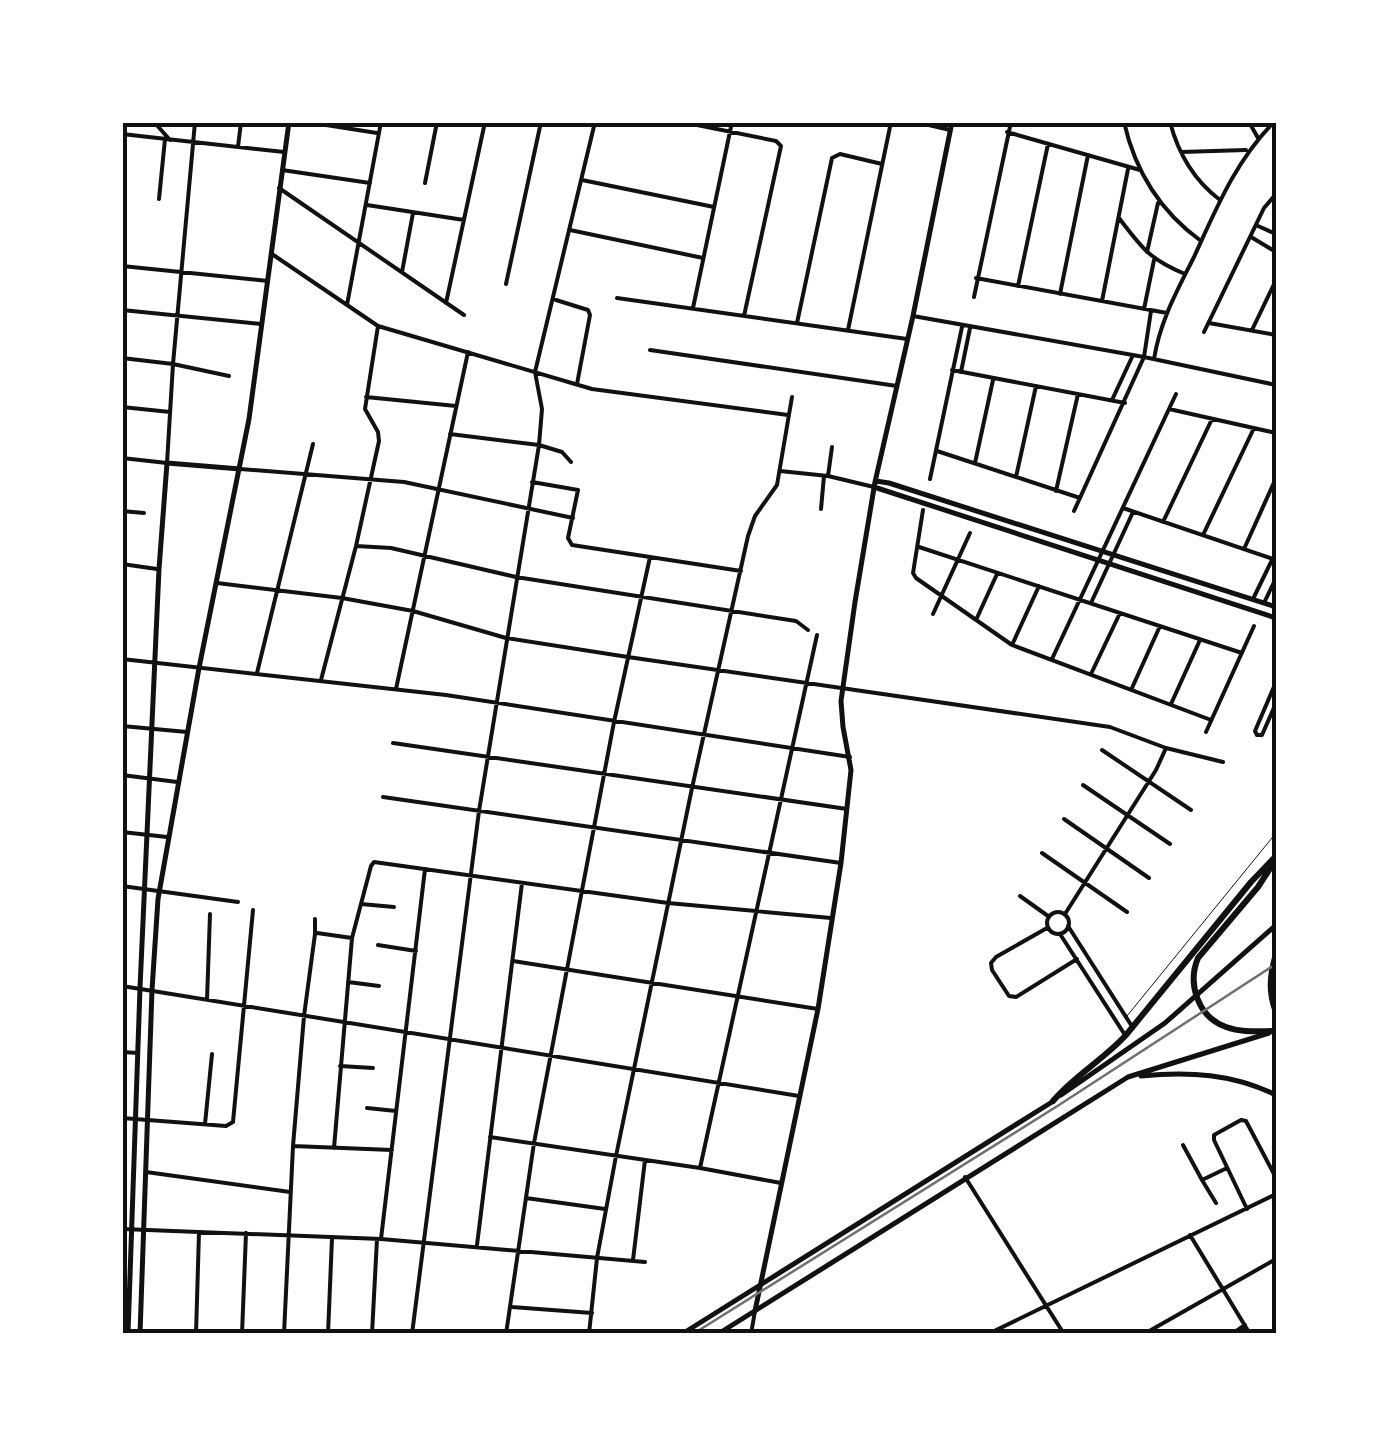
<svg xmlns="http://www.w3.org/2000/svg" width="1399" height="1456" viewBox="0 0 1399 1456" font-family="Lora,serif">
  <style>
    .lines { fill: none; stroke-linecap: round; stroke-linejoin: round }
    .service { stroke: #111; stroke-width: 1 }
    .minor { stroke: #111; stroke-width: 4 }
    .tertiary { stroke: #111; stroke-width: 5 }
    .primary { stroke: #111; stroke-width: 5 }
    .motorway { stroke: #111; stroke-width: 6 }
    .rail { stroke: #707070; stroke-width: 2.5 }
    .neatline { fill: none; stroke: #111; stroke-width: 4 }
  </style>
  <rect width="100%" height="100%" fill="#fff"/>
  <g class="lines">
    <path class="service" d="M1127,1016l149,-183"/>
    <path class="minor" d="M154,122l16,18
      M307,122l70,11
      M916,122l34,8
      M1124,122c11,49 37,90 77,119
      M1170,122c8,31 25,59 50,78
      M1249,122l9,16
      M687,123l89,18 5,5 -37,170
      M1007,132l133,38
      M122,134l162,18
      M238,147l3,-25
      M1181,152l65,-2
      M282,170l88,13
      M582,180l132,27
      M425,183l12,-61
      M279,188l185,127
      M159,199l6,-60
      M367,205l97,15
      M1119,218c23,30 30,41 66,56
      M1258,226l18,8
      M570,230l133,28
      M1251,237l25,15
      M1147,252l11,-49
      M272,254l106,72 214,63 196,26
      M122,266l146,15
      M402,272l11,-59
      M976,278l191,35
      M506,284l35,-162
      M1018,286l30,-142
      M1060,294l28,-139
      M974,297l37,-175
      M617,298l290,41
      M556,300l32,10 2,5 -13,69
      M1102,301l26,-132
      M446,303l39,-181
      M347,305l34,-183
      M693,308l39,-186
      M1144,309l10,-49
      M122,310l139,14
      M913,316l231,41 132,28
      M797,323l35,-165 8,-4 42,10
      M1209,323l67,12
      M848,330l43,-208
      M1252,330l24,-50
      M1204,332l60,-124 12,-14
      M650,350l247,36
      M122,358l51,6 56,12
      M1154,359c6,-38 23,-68 40,-102 22,-48 42,-97 80,-135
      M952,370l173,33
      M961,372l9,-44
      M366,397l90,9
      M1112,400l21,-45
      M122,407l48,5
      M1169,409l107,24
      M450,434l89,11 23,7 9,10
      M937,451l143,47
      M122,458l45,5 6,-99 22,-242
      M975,463l18,-83
      M240,469l164,13 169,36
      M780,471l48,5 46,11
      M828,476l4,-29
      M1016,477l20,-91
      M930,479l32,-152
      M532,482l46,8 -10,48 4,7 169,26
      M1056,491l22,-97
      M1123,508l153,52
      M821,509l3,-33
      M923,510l-10,63 3,5 96,67 199,75
      M122,511l22,2
      M1074,511l70,-154 7,-46
      M1163,522l49,-103
      M1203,535l51,-107
      M356,546l35,2 125,29 280,44 12,9
      M919,547l323,106
      M1244,549l32,-71
      M122,564l35,5
      M217,583l125,15 71,13 93,27 122,19 482,70 56,21
      M1253,599l20,-41
      M1091,603l42,-91
      M1264,603l12,-25
      M933,614l37,-81
      M976,620l21,-46
      M1012,645l27,-59
      M122,659l324,36 404,62
      M1052,659l124,-265
      M257,673l56,-229
      M1091,674l29,-61
      M321,680l35,-134 23,-105 -1,-9 -13,-23 13,-83
      M1132,688l28,-62
      M396,689l72,-337
      M1171,704l29,-64
      M122,726l65,6
      M1206,732l48,-106
      M1257,735l-2,-4 21,-49
      M1257,735h5l14,-32
      M393,743l454,66
      M1102,750l89,60
      M122,775l55,7
      M1083,785l87,59
      M383,797l458,66
      M1064,819l85,59
      M122,832l45,5
      M1042,853l85,59
      M122,886l116,16
      M1020,896l28,20
      M361,904l33,3
      M1047 923a11 11 0 1 1 22 0a11 11 0 1 1-22 0Z
      M1065,914l91,-144 10,-22 57,14
      M1068,926l65,102
      M1047,928l-51,29 -5,6 1,7 17,26 7,1 61,-38
      M317,933l35,5
      M1060,934l65,101
      M378,945l38,6
      M513,961l305,48
      M348,982l31,4
      M122,986l677,110
      M207,1000l3,-86
      M122,1052l16,1
      M340,1066l33,2
      M367,1108l29,3
      M122,1118l104,8 7,-4 20,-212
      M205,1124l7,-70
      M490,1137l210,31 81,15
      M1183,1145l19,35 25,-12
      M293,1146l99,4
      M334,1148l18,-210 19,-72 3,-4 294,41 163,15
      M700,1168l117,-533
      M146,1172l144,20
      M965,1177l99,157
      M1202,1180l14,23
      M526,1198l79,11
      M1247,1209l-33,-69v-5l27,-15 5,1 28,53
      M122,1229l259,10 264,23
      M1190,1235l60,99
      M381,1239l44,-370
      M477,1245l45,-362
      M633,1260l12,-100
      M512,1307l80,6
      M196,1334l3,-102
      M242,1334l4,-101
      M284,1334l9,-188 11,-130 11,-82v-15
      M328,1334l4,-96
      M372,1334l5,-95
      M412,1334l67,-523 60,-366 3,-36 -7,-37 60,-250
      M506,1334l28,-191 80,-421 36,-165
      M589,1334l8,-76 19,-102 76,-368 56,-252 7,-20 22,-31 15,-88
      M751,1334l4,-23
      M988,1334l288,-140
      M1144,1334l132,-75
      M1232,1334l13,-9"/>
    <path class="tertiary" d="M876,481l13,2 387,124
      M874,487l402,131
      M755,1311l63,-302 23,-146 10,-93 -8,-43 -2,-26 14,-99 20,-120 38,-166 39,-194
      M128,1334l12,-346 19,-419 8,-106 73,6
      M140,1334l12,-344 6,-91 41,-231 50,-249 40,-297"/>
    <path class="primary" d="M1141,1076c48,-5 92,-2 135,19
      M1061,1095l104,-72 111,-98
      M682,1334l370,-232
      M718,1334l410,-257 141,-44"/>
    <path class="motorway" d="M1271,867l-13,20 -60,71c-11,26 0,59 28,69 16,6 33,4 50,4
      M1276,954c-6,20 -8,38 0,58
      M1053,1101c21,-25 50,-41 73,-66l125,-153 25,-26"/>
    <path class="rail" d="M693,1334l366,-229 217,-141"/>
  </g>
  <rect width="1399" height="1456" fill="none" stroke="#ffffff" stroke-width="250"/>
  <rect x="125" y="125" width="1149" height="1206" class="neatline"/>
</svg>
